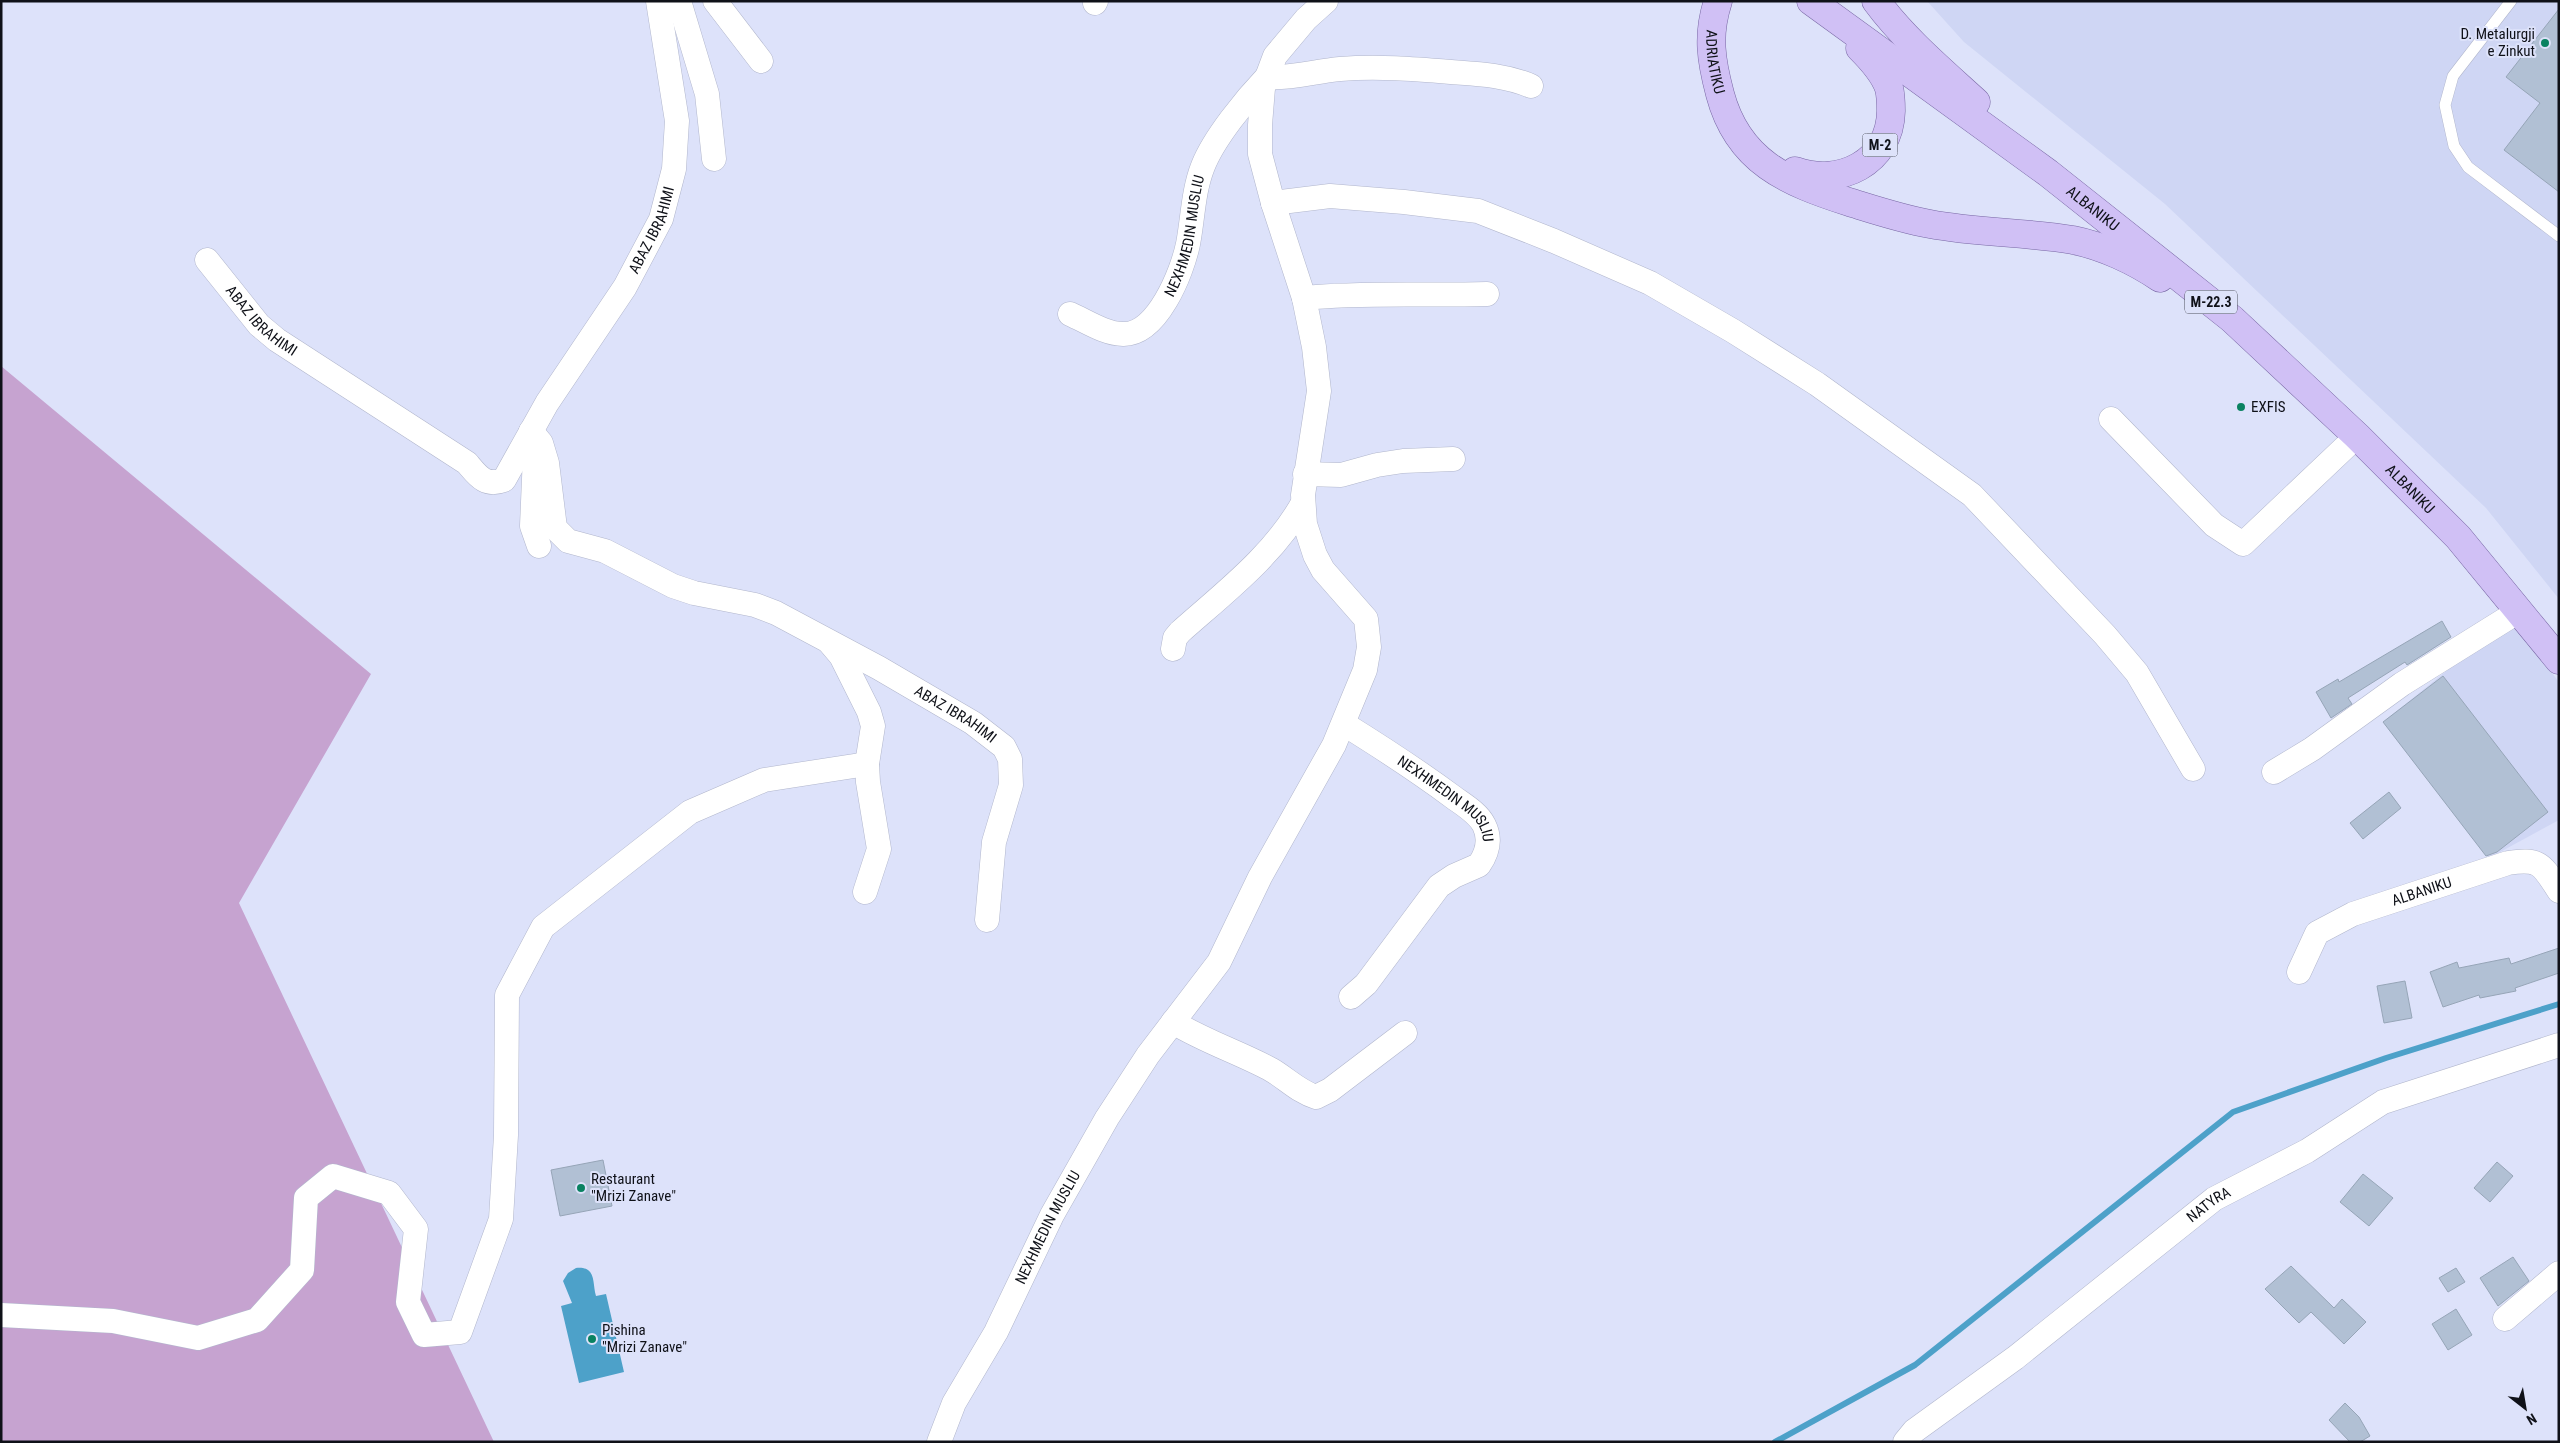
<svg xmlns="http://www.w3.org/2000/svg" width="2560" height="1443" viewBox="0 0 2560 1443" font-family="'Roboto Condensed',sans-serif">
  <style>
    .built { fill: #cfd6f4 }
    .green { fill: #c6a3d0 }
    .water { fill: #4da1c9 }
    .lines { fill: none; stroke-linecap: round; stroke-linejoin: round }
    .stream { stroke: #4da1c9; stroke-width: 6 }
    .building { fill: #b1c0d4; stroke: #96a5b7 }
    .service-casing { stroke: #b1b6cc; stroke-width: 12 }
    .minor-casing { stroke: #b1b6cc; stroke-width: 25 }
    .primary-casing { stroke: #7867a4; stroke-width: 29 }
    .service { stroke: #fff; stroke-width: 11 }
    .minor { stroke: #fff; stroke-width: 24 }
    .primary { stroke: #d0c0f5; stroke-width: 28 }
    .poi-dot { fill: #0a8261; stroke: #dde2fa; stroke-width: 2 }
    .labels { text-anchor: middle; stroke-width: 4; stroke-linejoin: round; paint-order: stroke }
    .shield { fill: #dde2fa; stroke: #4d505c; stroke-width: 1 }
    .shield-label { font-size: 14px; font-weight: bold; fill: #0f1118 }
    .poi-label { font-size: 15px; fill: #0f1118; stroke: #dde2fa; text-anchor: start }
    .street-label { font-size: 15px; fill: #0f1118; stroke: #dde2fa }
  </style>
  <rect width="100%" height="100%" fill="#dde2fa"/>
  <path class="built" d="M1927,1h632v598l-73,-91 -321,-304 -201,-162z
    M2510,620l49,62v138l-70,38 -106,-136z"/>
  <path class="green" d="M1,366l370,308 -132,229 255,539h-493z"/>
  <path class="water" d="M576,1268c21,-2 16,15 20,28l10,-2 18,78 -45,11 -18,-77 11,-3 -9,-22 5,-8z"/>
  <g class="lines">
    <path class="stream" d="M1775,1442l140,-77 318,-253 153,-54 173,-54"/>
  </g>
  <path class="building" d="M2559,9v183l-55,-42 36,-47 -34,-26z
    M2442,621l9,16 -44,28 -2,-3 -57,36 4,6 -21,14 -15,-26 22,-13 1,3z
    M2443,676l105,136 -51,40 -11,4 -103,-134z
    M2389,792l12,16 -38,31 -13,-16z
    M2559,948v25l-44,15 1,3 -36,7 -1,-3 -36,12 -13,-35 27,-10 2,6 50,-10 2,6z
    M2405,981l7,37 -28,5 -7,-37z
    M603,1160l9,46 -52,10 -9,-46z
    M2497,1162l16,14 -23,26 -16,-14z
    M2363,1174l30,24 -24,28 -29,-24z
    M2513,1257l16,24 -31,25 -18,-28z
    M2291,1266l43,42 8,-9 24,23 -22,22 -33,-32 -12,11 -34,-34z
    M2456,1268l9,14 -17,10 -9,-14z
    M2456,1309l16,26 -24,15 -16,-26z
    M2345,1403l14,14 11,19 -10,6h-10l-21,-22z"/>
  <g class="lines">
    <g class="service-casing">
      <path id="service" d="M2511,1l-58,75 -8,29 9,41 14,21 91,69"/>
    </g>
    <g class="minor-casing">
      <g id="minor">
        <path d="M679,1l28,93 7,65"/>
        <path d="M715,1l46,60"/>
        <path d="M1095,3l1,-2"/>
        <path d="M1273,203l57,-7 74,6 74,9 76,30 96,42 83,48 84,53 155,111 133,140 32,38 56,96"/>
        <path id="s1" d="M207,260l52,65 18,15 190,123c11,13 18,24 37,17l43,-77 78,-116 36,-68 13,-50 3,-48 -19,-120"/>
        <path d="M1304,298c61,-6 121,-2 183,-4"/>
        <path id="s2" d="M1070,314c16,7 35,20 53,20 34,1 59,-61 65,-90 5,-26 5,-53 15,-78 11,-28 43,-67 64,-89 24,2 49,-6 73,-8 37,-3 74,0 111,3 28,2 54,3 80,14"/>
        <path d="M2111,419l103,106 29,19 114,-108"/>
        <path id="s3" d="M531,431l10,12 6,20 8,65 13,13 37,10 68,35 21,7 61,12 21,8 103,55 94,55 31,24 6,12 1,26 -17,57 -7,78"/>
        <path d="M535,455l-3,71 7,20"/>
        <path d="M1305,474l36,1 36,-10 26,-4 50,-2"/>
        <path d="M830,643l11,13 28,56 4,14 -6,38 1,18 11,67 -14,43"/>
        <path d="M1173,649l2,-11 5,-6c45,-40 93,-76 123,-129"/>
        <path id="s4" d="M1344,724c37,23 74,47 109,73 11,8 25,16 31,28 7,14 4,27 -5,40l-25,11 -15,10 -73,98 -15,13"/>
        <path d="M2274,772l38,-23 90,-65 117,-73"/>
        <path id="s5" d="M2299,972l18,-39 36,-19 155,-51c33,-5 34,2 51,28"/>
        <path d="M1173,1022c31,19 65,30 97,47 16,9 29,23 46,28l14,-7 75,-57"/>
        <path d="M1,1315l112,6 85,17 59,-18 45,-50 4,-72 27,-22 56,17 27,36 -8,73 16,33 36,-3 41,-113 5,-84 1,-140 36,-68 147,-115 74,-32 103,-16"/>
        <path d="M2505,1319l54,-46"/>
        <path id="s6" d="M939,1442l15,-39 42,-71 56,-117 55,-97 41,-63 71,-93 41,-85 74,-132 31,-75 4,-23 -3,-28 -43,-49 -8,-15 -10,-31 -2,-29 16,-104 -5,-44 -10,-49 -31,-95 -13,-49v-29l3,-37 12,-32 31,-37 20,-18"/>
        <path id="s7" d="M1905,1442l9,-11 101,-73 199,-159 93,-48 76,-49 176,-57"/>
      </g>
    </g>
    <g class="primary-casing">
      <g id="primary">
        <path id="s8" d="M1718,1c-11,34 -7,59 2,93 18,68 67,88 129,108 26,8 53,17 81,22 47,9 96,8 143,16 30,6 62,21 87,38"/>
        <path id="s9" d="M1811,1l237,172 184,146 125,117 101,101 101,123"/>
        <path d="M1876,1c28,38 65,69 100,101"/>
        <path d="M1795,171c44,16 95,-8 96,-60 0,-7 0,-15 -2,-23 -5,-15 -17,-28 -29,-40"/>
      </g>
    </g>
    <use href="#service" class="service"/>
    <use href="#minor" class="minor"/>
    <use href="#primary" class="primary"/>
  </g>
  <g class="poi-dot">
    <circle cx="2545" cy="43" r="5"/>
    <circle cx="2241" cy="407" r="5"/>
    <circle cx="581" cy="1188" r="5"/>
    <circle cx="592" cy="1339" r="5"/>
  </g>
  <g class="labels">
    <g class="shield">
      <rect x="1862.5" y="133.5" width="35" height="23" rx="4"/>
      <rect x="2185" y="290.5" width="52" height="23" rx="4"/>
    </g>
    <g class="shield-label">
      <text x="1880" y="150">M-2</text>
      <text x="2211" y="307">M-22.3</text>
    </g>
    <g class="poi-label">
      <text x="2535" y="39" text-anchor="end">D. Metalurgji<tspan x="2535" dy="17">e Zinkut</tspan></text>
      <text x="2251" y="412">EXFIS</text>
      <text x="591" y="1184">Restaurant<tspan x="591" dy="17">"Mrizi Zanave"</tspan></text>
      <text x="602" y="1335">Pishina<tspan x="602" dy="17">"Mrizi Zanave"</tspan></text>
    </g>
    <g class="street-label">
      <text dy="5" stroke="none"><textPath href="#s8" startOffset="62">ADRIATIKU</textPath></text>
      <text dy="5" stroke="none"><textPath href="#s9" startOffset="350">ALBANIKU</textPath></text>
      <text dy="5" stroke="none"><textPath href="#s1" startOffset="669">ABAZ IBRAHIMI</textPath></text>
      <text dy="5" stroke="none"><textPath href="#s2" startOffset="182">NEXHMEDIN MUSLIU</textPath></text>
      <text dy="5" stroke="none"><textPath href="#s1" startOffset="82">ABAZ IBRAHIMI</textPath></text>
      <text dy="5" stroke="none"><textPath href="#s9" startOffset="774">ALBANIKU</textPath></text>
      <text dy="5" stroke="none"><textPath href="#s3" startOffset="548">ABAZ IBRAHIMI</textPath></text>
      <text dy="5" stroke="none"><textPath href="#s4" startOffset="128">NEXHMEDIN MUSLIU</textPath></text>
      <text dy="5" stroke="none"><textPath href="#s5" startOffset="156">ALBANIKU</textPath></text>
      <text dy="5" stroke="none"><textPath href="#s7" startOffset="386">NATYRA</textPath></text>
      <text dy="5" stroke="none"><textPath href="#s6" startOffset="241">NEXHMEDIN MUSLIU</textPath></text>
    </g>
  </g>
  <rect width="2560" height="1443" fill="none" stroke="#0f1118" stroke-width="5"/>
  <g transform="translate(2525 1408) rotate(149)" stroke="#dde2fa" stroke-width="4" paint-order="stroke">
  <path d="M0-4L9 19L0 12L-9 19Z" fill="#0f1118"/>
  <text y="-8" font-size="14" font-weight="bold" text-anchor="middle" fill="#0f1118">N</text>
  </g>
</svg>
